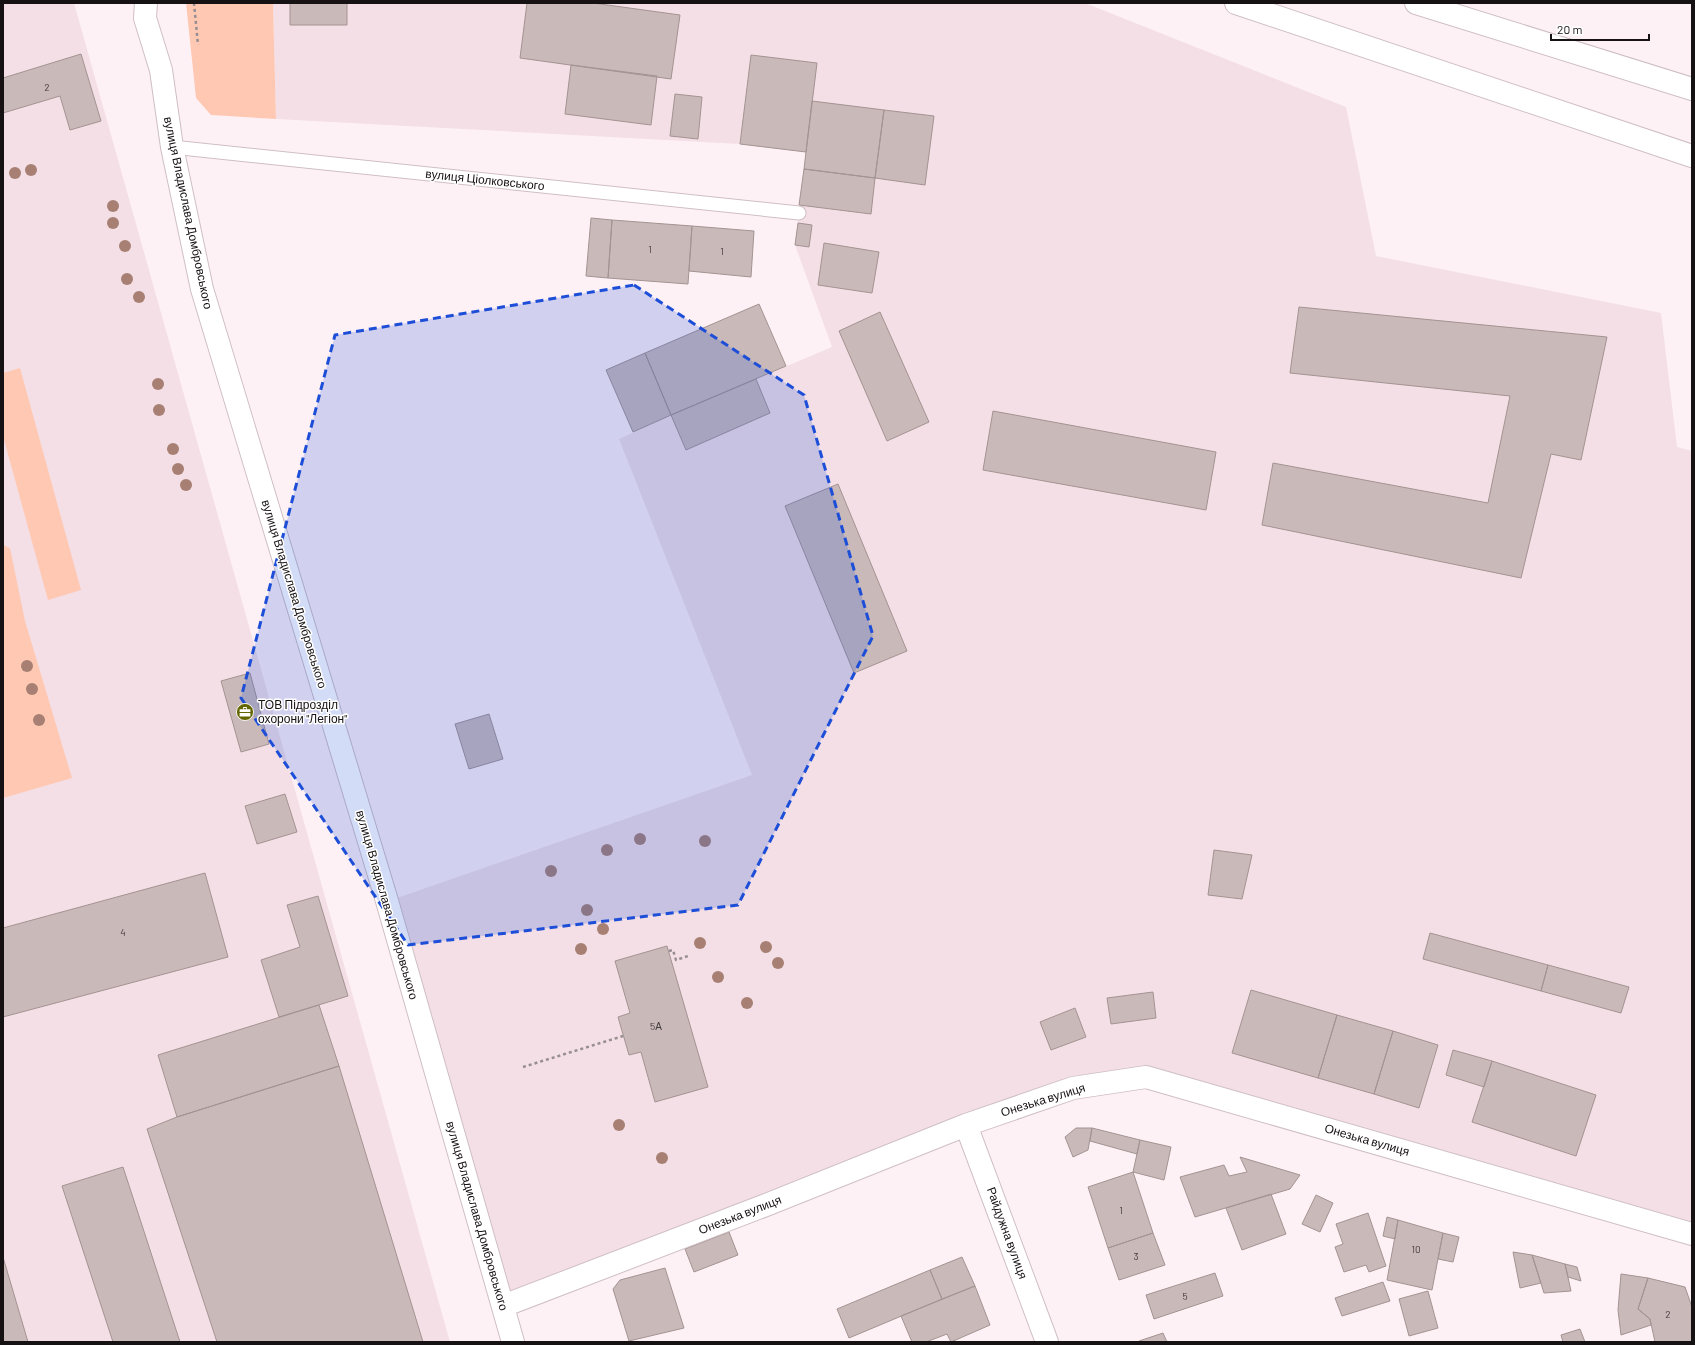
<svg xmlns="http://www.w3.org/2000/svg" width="1695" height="1345" viewBox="0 0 1695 1345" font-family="Barlow,sans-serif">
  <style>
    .built { fill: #f3dfe5 }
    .green { fill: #ffc8b3 }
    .building { fill: #cab9b9; stroke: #a39392 }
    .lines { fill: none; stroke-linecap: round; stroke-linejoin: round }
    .service-casing { stroke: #cfbfc4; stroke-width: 15 }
    .minor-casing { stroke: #cfbfc4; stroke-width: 24 }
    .tertiary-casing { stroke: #cfbfc4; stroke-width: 24 }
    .path { stroke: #978e91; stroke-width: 2.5; stroke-dasharray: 3 3; stroke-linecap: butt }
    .service { stroke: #fff; stroke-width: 13 }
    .minor { stroke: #fff; stroke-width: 22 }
    .tertiary { stroke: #fff; stroke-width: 22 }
    .tree { fill: #a78073 }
    .marked { fill: #1d4ed8; fill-opacity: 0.2; stroke: #1d4ed8; stroke-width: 3; stroke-dasharray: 8 5; stroke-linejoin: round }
    .labels { text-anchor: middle; stroke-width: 3; stroke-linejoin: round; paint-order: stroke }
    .number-label { font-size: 10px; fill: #433b3c }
    .street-label { font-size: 12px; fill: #161112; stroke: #fff }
    .poi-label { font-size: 12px; fill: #161112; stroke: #fff; text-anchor: start }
  </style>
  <rect width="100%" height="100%" fill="#fef1f5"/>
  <path class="built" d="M3,3h71l376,1339h-447z
    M273,3h812l261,104 30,149 285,57 16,134 15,4v773l-547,-156 -74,8 -277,107 -290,119 -110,-403 358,-124 -133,-336 52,-24 161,-68 -37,-102 11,-93 -66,-8 -464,-25z"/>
  <path class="green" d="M186,3h87l3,116 -65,-4 -15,-17z
    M20,368l61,222 -33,10 -45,-164v-63z
    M3,545l7,3 15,73 47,157 -69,20z"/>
  <path class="building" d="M290,3h57v22h-57z
    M527,3h66l87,12 -9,64 -151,-21z
    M81,54l20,67 -31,9 -10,-34 -57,17v-35z
    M751,55l66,8 -11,89 -66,-8z
    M571,65l86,11 -6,49 -86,-11z
    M675,94l27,3 -4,42 -28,-3z
    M812,101l72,9 -9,68 -71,-9z
    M884,110l50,6 -9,69 -50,-7z
    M804,169l71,9 -4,36 -72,-9z
    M591,218l21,2 -4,58 -22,-2z
    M612,220l80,6 -4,58 -80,-6z
    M798,223l14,2 -3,22 -14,-2z
    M692,226l62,5 -3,46 -62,-6z
    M824,243l55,9 -7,41 -54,-8z
    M759,304l27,62 -115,49 -26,-62z
    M1299,307l308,30 -26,123 -30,-6 -30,124 -259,-53 11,-62 215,40 22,-107 -220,-23z
    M880,312l49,110 -42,19 -48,-110z
    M645,353l26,62 -38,17 -27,-62z
    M756,379l14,34 -84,37 -15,-35z
    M993,411l223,41 -10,58 -223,-40z
    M838,484l69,167 -53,22 -69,-167z
    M250,673l19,71 -28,8 -20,-71z
    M489,714l14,45 -34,10 -14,-45z
    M285,794l12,38 -40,12 -12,-38z
    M1214,850l38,5 -10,44 -34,-4z
    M205,873l23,84 -225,60v-89z
    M318,896l30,100 -69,21 -18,-57 39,-13 -13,-42z
    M1430,933l118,32 -7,26 -118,-32z
    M667,946l41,141 -53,15 -14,-50 -12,3 -11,-38 12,-4 -15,-52z
    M1548,965l81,22 -8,26 -80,-22z
    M1251,990l86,25 -19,63 -86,-25z
    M1153,992l3,26 -45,6 -4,-26z
    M319,1005l20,61 -162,51 -19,-62z
    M1075,1008l11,29 -35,13 -11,-28z
    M1337,1015l56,16 -19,63 -56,-16z
    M1393,1031l45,14 -19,63 -45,-14z
    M1453,1050l39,11 -8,26 -38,-12z
    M1492,1061l104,34 -20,61 -104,-34z
    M339,1066l84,276h-206l-70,-213 30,-12z
    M1076,1128h16l-4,22 -15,7 -8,-20z
    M1092,1128l48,12 -3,14 -47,-13z
    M1140,1140l31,7 -7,33 -31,-8z
    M1240,1157l60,18 -10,14 -95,28 -15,-40 44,-12 5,11 18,-4z
    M123,1167l57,175h-67l-51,-156z
    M1133,1172l20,61 -45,15 -20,-61z
    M1271,1194l15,40 -44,16 -16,-42z
    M1316,1195l17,8 -13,29 -18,-8z
    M1368,1213l18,53 -17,6 -3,-7 -22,7 -9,-25 8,-3 -7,-20z
    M1387,1217l11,3 -3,19 -12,-3z
    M1398,1220l45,13 -11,57 -45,-10z
    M729,1232l9,23 -44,17 -9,-23z
    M1153,1233l12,32 -46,15 -11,-32z
    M1443,1233l16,4 -6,25 -15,-3z
    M1513,1252l19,3 9,28 -21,5z
    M1532,1255l33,9 6,27 -27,2z
    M3,1257l25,85h-25z
    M962,1257l13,29 -33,13 -12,-29z
    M1565,1264l12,3 4,14 -13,-4z
    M665,1268l19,60 -55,13 -16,-52 7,-9z
    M930,1270l12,29 -93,39 -12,-29z
    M1215,1273l8,23 -69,23 -8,-24z
    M1621,1274l27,4 -10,31 12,10 1,6 -30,10 -3,-25z
    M1648,1278l37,9 7,20v35h-37l-5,-23 -12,-10z
    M1383,1282l7,19 -48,15 -7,-18z
    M975,1286l15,39 -39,17 -4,-8 -21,8h-14l-11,-26z
    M1428,1291l10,37 -29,8 -10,-37z
    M1580,1329l5,13h-22l-2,-7z
    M1163,1333l4,9h-28v-1z"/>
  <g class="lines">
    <g class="service-casing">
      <path id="service" d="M172,147l627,66"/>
    </g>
    <g class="minor-casing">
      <path id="minor" d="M146,3l-1,15 16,52 11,77 30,142 185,612 126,441
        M966,1125l81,217
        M503,1306l263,-101 200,-80 107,-37 73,-11 546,157"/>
    </g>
    <g class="tertiary-casing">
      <path id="tertiary" d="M1236,3l456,153
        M1416,3l276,86"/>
    </g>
    <path class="path" d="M194,3l4,42
      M669,951l4,-1 3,10 12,-4
      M523,1067l100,-31"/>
    <use href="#service" class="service"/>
    <use href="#minor" class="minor"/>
    <use href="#tertiary" class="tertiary"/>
  </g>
  <g class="tree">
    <circle cx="31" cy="170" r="6"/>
    <circle cx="15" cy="173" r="6"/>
    <circle cx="113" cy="206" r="6"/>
    <circle cx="113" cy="223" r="6"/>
    <circle cx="125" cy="246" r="6"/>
    <circle cx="127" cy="279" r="6"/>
    <circle cx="139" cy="297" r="6"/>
    <circle cx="158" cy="384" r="6"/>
    <circle cx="159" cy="410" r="6"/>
    <circle cx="173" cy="449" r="6"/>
    <circle cx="178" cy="469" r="6"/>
    <circle cx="186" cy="485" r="6"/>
    <circle cx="27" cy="666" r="6"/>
    <circle cx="32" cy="689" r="6"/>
    <circle cx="39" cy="720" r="6"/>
    <circle cx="640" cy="839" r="6"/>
    <circle cx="705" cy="841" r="6"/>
    <circle cx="607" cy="850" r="6"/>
    <circle cx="551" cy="871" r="6"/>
    <circle cx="587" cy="910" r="6"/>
    <circle cx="603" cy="929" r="6"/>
    <circle cx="700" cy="943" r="6"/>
    <circle cx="766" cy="947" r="6"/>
    <circle cx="581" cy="949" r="6"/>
    <circle cx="778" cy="963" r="6"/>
    <circle cx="718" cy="977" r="6"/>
    <circle cx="747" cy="1003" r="6"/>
    <circle cx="619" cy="1125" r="6"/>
    <circle cx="662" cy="1158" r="6"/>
  </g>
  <path class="marked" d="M634,285l170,110 69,241 -135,269 -330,40 -167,-247 94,-363z"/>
  <defs>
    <g id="office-disc" transform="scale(0.9)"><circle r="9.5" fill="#636500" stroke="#fff"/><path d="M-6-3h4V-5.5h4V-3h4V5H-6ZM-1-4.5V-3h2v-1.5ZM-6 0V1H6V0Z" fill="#fff"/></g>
  </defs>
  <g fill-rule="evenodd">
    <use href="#office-disc" x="245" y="712"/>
  </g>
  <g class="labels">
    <g class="number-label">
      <text x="47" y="91">2</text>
      <text x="650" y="253">1</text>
      <text x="722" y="255">1</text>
      <text x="123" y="936">4</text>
      <text x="656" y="1030">5А</text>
      <text x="1121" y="1214">1</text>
      <text x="1416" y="1253">10</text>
      <text x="1136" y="1260">3</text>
      <text x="1185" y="1300">5</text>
      <text x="1668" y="1318">2</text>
    </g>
    <g class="street-label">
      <text transform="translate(485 180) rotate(6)" y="4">вулиця Ціолковського</text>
      <text transform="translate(188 213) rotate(78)" y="4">вулиця Владислава Домбровського</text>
      <text transform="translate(294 594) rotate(73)" y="4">вулиця Владислава Домбровського</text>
      <text transform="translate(387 905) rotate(74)" y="4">вулиця Владислава Домбровського</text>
      <text transform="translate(1043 1100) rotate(-17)" y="4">Онезька вулиця</text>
      <text transform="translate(1367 1140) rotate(16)" y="4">Онезька вулиця</text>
      <text transform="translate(740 1215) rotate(-21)" y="4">Онезька вулиця</text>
      <text transform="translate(477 1216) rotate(74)" y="4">вулиця Владислава Домбровського</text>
      <text transform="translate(1007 1233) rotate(70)" y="4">Райдужна вулиця</text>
    </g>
    <g class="poi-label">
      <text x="258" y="709">ТОВ Підрозділ<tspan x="258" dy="14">охорони "Легіон"</tspan></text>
    </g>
  </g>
  <rect width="1695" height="1345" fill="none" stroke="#161112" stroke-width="8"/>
  <path d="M1551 34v6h98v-6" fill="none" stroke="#161112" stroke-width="2"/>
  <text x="1557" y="34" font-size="12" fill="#161112" stroke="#ffffff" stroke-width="3" paint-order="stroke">20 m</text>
</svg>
